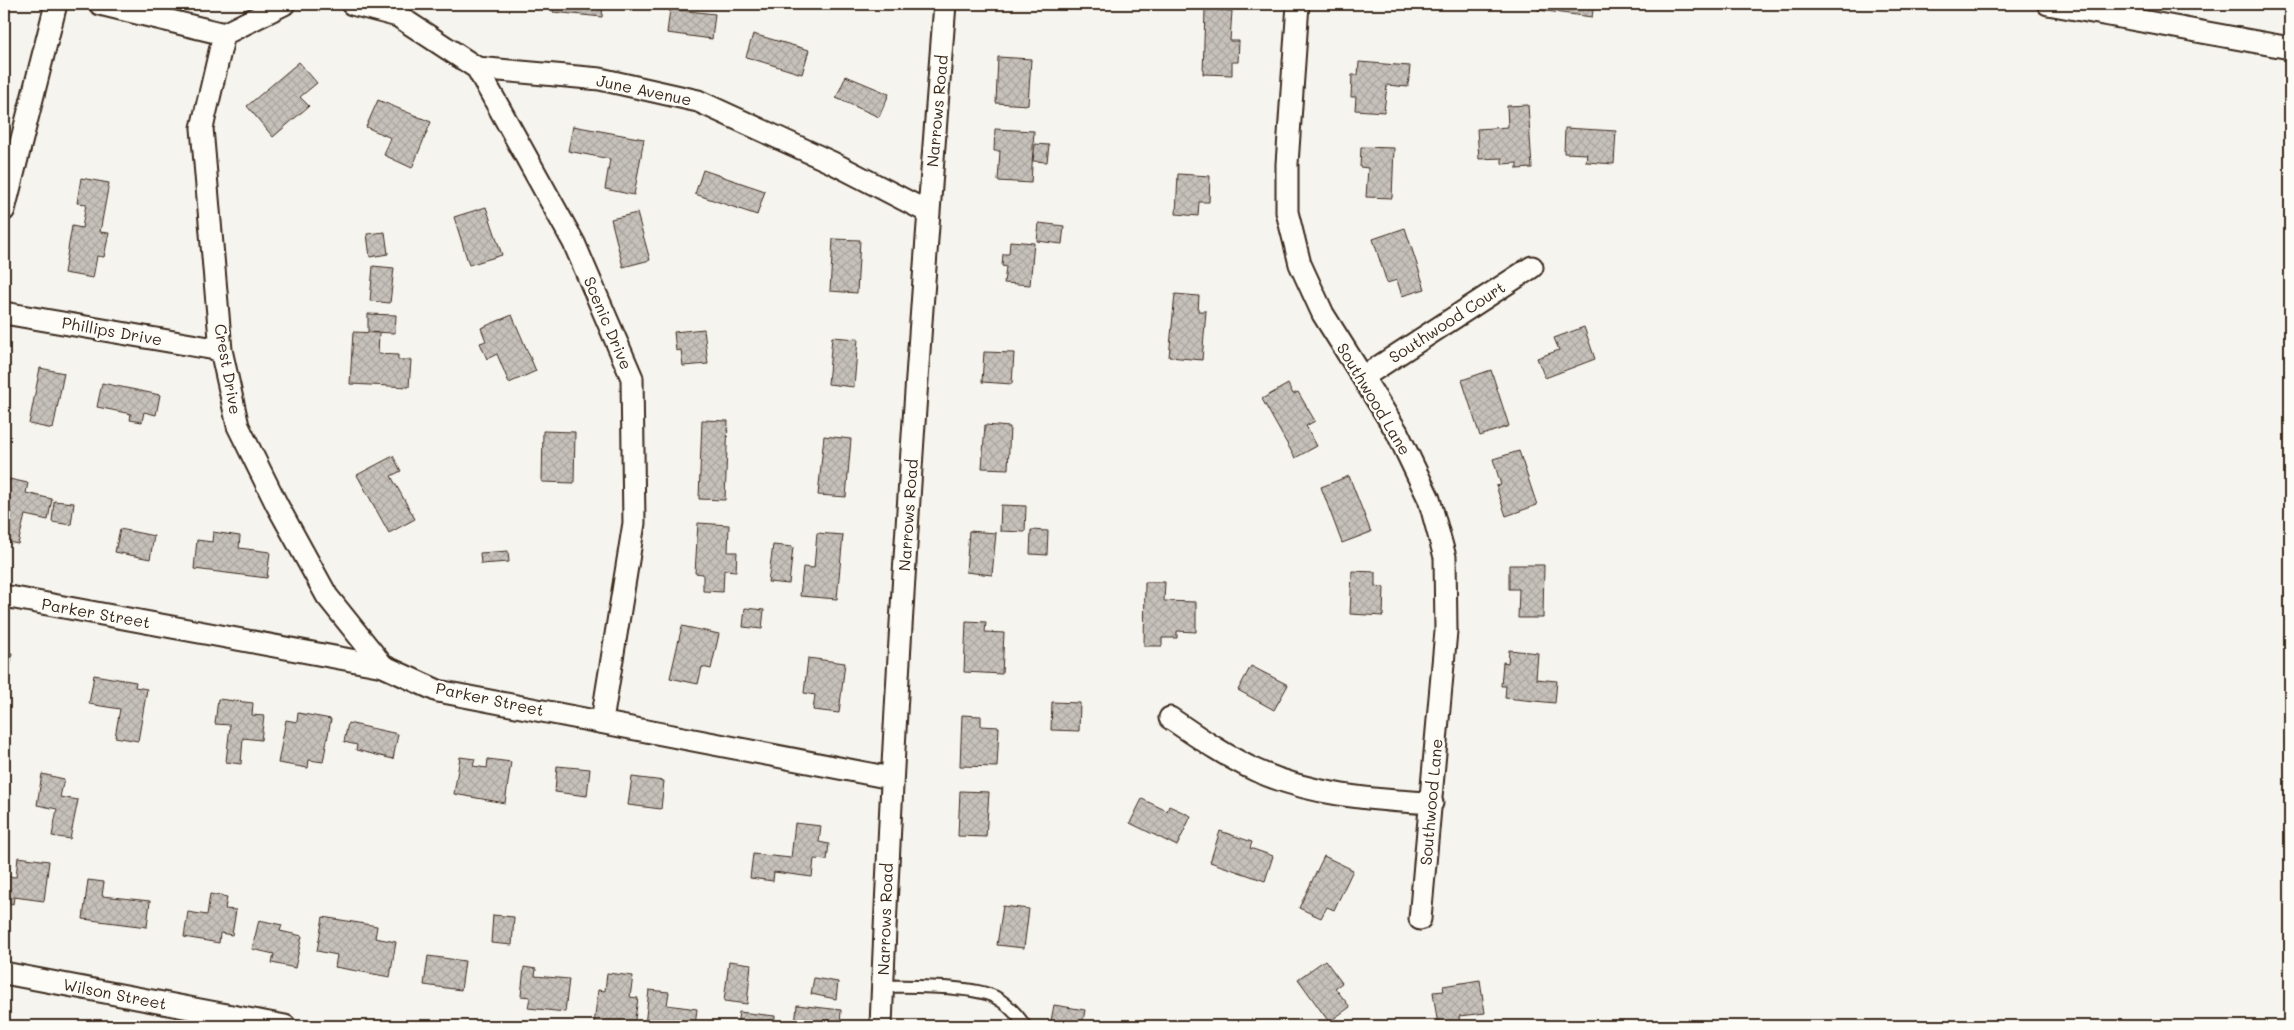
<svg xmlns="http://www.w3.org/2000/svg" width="2294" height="1030" viewBox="0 0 2294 1030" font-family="Mali,sans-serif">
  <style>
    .building { fill: url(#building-cross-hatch); stroke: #3b2a1e }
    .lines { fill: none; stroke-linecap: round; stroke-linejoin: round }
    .service-casing { stroke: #3b2a1e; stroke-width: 15 }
    .minor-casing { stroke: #3b2a1e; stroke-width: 25 }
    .service { stroke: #fdfcf7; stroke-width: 11 }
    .minor { stroke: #fdfcf7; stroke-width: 21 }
    .labels { text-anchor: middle; stroke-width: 5; stroke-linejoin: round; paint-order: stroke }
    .street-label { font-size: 16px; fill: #3b2a1e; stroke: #fdfcf7 }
  </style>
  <defs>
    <pattern id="building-cross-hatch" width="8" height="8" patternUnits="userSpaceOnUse" patternTransform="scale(1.25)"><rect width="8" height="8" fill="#c7c1bb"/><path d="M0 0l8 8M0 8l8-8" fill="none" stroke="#aca6a0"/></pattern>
  </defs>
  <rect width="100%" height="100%" fill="#f5f4ee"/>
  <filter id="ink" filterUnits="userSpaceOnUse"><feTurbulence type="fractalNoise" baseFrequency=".02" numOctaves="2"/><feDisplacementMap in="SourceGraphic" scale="10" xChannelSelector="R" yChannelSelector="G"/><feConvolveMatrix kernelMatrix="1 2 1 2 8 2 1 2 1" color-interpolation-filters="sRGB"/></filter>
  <g filter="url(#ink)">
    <path class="building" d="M554,4h49l-1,13 -49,-5z
      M1539,4h55l-2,13 -54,-7z
      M670,9l45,5 -3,25 -45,-6z
      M1205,9l27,2 -2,30h9l-1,21h-6v13l-29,-1z
      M753,34l56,16 -7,24 -56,-17z
      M998,57l33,2 -3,46 -32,-2z
      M299,62l18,21 -17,14 9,9 -36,31 -26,-31z
      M1359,62l51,4 -2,21 -21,-2 -3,27 -29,-2 1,-13h-5l1,-22h6z
      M846,76l43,18 -10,23 -43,-19z
      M378,100l53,22 -19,46 -28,-13 7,-17 -25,-11z
      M1528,105l4,63 -15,1v-6l-15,1v-6l-23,1 -2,-30 31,-2 -1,-21z
      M573,126l71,13 -10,56 -29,-6 5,-30 -42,-8z
      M1565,128l51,3 -2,33 -28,-2 1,-8 -23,-1z
      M995,129l39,2 -3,52 -33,-2 2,-30h-6z
      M1035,144l14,1 -2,17 -14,-1z
      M1361,147l33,1 -2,50 -26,-1 2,-29 -8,-1z
      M703,170l62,21 -8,24 -62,-21z
      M1178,174l32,2 -1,26h-10l-1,14 -22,-2z
      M81,178l28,5 -9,49 9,1 -5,24 -7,-1 -4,22 -29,-5 8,-47 10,2 4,-24 -9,-1z
      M486,207l16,48 -33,10 -15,-48z
      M637,213l13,47 -27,7 -12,-48z
      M1039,223l25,3 -2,18 -25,-3z
      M1405,228l20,61 -23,7 -5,-16 -10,3 -14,-44z
      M385,232l3,22 -18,3 -3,-23z
      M833,239l27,1 -3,53 -27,-2z
      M1010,241l24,2 -4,42 -26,-2 2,-16 -4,-1 1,-12h6z
      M373,266l21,2 -4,35 -20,-2z
      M1175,294l24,2 -1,15h8l-4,49 -33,-3z
      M368,314l28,1 -1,18 -27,-1z
      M512,315l24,56 -27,12 -12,-29 -10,5 -7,-16 6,-2 -5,-13z
      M1584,327l11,32 -50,19 -8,-20 22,-8 -5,-12z
      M704,329l4,35 -25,2 -2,-16 -5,1 -2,-19z
      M353,332l26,1 -1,21 20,1v5h13l-2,27 -59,-3z
      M832,337l26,2 -4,48 -26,-3z
      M984,352l30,1 -2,31 -30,-2z
      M40,368l24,5 -11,56 -24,-5z
      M1491,370l18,56 -29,10 -18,-56z
      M102,383l58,12 -4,20 -12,-3 -2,10 -12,-2 1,-6 -34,-7z
      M1288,384l5,10 5,-2 17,29 -9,5 11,20 -22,12 -33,-59z
      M702,420l26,1 -3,79 -26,-1z
      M985,425l25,2 -2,42 -26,-1z
      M543,431l32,1 -1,51 -32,-1z
      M824,436l27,3 -5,58 -28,-2z
      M1519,451l18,54 -31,11 -10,-30 5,-1 -8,-26z
      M393,456l8,15 -10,5 24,43 -26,14 -32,-58z
      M1349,476l22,56 -29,11 -21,-56z
      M9,479l19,4 -2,10 26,6 -4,21 -23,-5 -7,29 -14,-3v-40z
      M54,501l20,2 -3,22 -19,-3z
      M1001,505l25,1 -1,26 -25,-1z
      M698,523l31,2 -1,27h9l-1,19 -12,-1 -1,22 -20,-1v-17l-8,-1z
      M120,529l34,7 -4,23 -35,-7z
      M1031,530l17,1 -1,24 -17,-1z
      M969,531l27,2 -4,42 -26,-3z
      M213,532l27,4 -1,12 31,4 -3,26 -73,-9 3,-29 15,2z
      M817,533l26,2 -6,64 -37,-3 3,-29 11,1z
      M773,545l20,2 -4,37 -21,-2z
      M508,551l1,11 -28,2 -1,-11z
      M1509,565h35l-1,53h-25l1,-29h-10z
      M1352,571l23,1v14l9,1 -1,29 -33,-2z
      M1145,582h20l-1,19 32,1v30l-19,-1v7h-15v8h-18z
      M745,608l19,2 -2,19 -19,-2z
      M966,621l20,1 -1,10 19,1 -2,41 -38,-2z
      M682,626l37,8 -8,35 -9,-2 -4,17 -28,-6z
      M1509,650l29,3 -2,26 21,2 -2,22 -50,-5 1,-12h-5l2,-24 5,1z
      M4,652l8,1 -6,51h-2z
      M808,658l37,5 -6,50 -26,-3 2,-15 -11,-2z
      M1251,666l37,19 -14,25 -36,-20z
      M94,675l42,7 -1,5 12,2 -9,52 -23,-4 5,-28 -31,-5z
      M218,699l35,4 -1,12 12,1 -3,24 -18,-2 -2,26 -15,-2 4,-37 -15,-1z
      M1052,702l28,1 -1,28 -28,-1z
      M298,713l33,6 -8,43 -14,-2 -1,8 -30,-5 8,-43 11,2z
      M962,715l19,1v10l18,1 -2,40 -37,-1z
      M348,723l50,11 -5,25 -37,-9 1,-5 -13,-3z
      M460,757l15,2 -2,7 14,2 1,-9 23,3 -6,41 -51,-9z
      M557,766l33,3 -3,27 -32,-4z
      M42,774l22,5 -4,18 18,3 -8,39 -18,-3 5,-27 -20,-4z
      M632,777l32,4 -3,28 -33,-4z
      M960,791l29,1 -3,45 -28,-1z
      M1142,799l25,12 2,-5 22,10 -14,30 -47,-23z
      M795,823l26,3 -2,16 10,2 -2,16 -13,-1 -2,18 -38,-5 -1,9 -23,-3 3,-24 38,4z
      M1220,831l32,11 -2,6 23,8 -8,25 -55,-19z
      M1324,856l29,14 -19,40 -7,-3 -6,11 -22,-10z
      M18,857l31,4 -5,40 -30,-4 -1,7 -9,-2v-26l12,1z
      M88,880l16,2 -2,14 48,5 -3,26 -64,-8z
      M210,894l17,3 -2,12 11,1 -4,25 -12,-2 -1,10 -35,-6 4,-25 19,3z
      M1003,906l26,3 -5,39 -27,-3z
      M493,915l21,2 -2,28 -21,-2z
      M323,917l54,9 -2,12 21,4 -6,35 -55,-10 2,-12 -20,-4z
      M259,920l23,5 -2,6 22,5 -7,32 -23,-5 2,-9 -22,-5z
      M428,956l37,5 -4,29 -37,-5z
      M1325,960l17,23 -7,5 15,19 -21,15 -31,-43z
      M729,961l22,3 -4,40 -23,-3z
      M524,967l12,2 -1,7 34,3 -4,33 -37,-4 2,-11 -9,-1z
      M607,973l26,3 -3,21 8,1 -4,28 -19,-2 -1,2 -20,-1 4,-35 7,1z
      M814,978l24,4 -2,17 -25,-5z
      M1480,980l5,33 -26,3 1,10h-22l-5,-34 11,-1 -1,-5z
      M649,990l20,2 -2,13 30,4 -2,17 -50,-1z
      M797,1005l44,5 -1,16h-45z
      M1054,1005l31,5 -3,16h-32z
      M739,1012l36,4 -1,10h-37z"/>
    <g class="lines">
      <g class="service-casing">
        <path id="service" d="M883,986c27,1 89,-1 112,11 13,7 22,17 30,29"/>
      </g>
      <g class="minor-casing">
        <path id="minor" d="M100,4l124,30 60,-30
          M352,4l46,12 79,52 123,11 98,22 135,62 95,49
          M1298,4l-11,160v48l13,52 23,50 74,118 32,67 16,58 1,74 -26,288
          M2048,4l242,44
          M224,34l-22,94 19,222 17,76 39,79 50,91 56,70
          M477,68l97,175 58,135 2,145 -32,198
          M4,210l52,-206
          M4,313l217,37
          M1363,377l169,-110
          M4,596l379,70 55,25 453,87
          M1170,718c28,19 55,38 85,52 55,25 117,30 177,33
          M4,973l281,53
          M881,1026c13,-341 37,-682 64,-1022"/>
      </g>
      <use href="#service" class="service"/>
      <use href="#minor" class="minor"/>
    </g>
  </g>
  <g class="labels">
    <g class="street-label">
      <text transform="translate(644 90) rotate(12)" y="6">June Avenue</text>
      <text transform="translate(937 111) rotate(-85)" y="6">Narrows Road</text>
      <text transform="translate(1447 322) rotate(-33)" y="6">Southwood Court</text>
      <text transform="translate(608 323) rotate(67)" y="6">Scenic Drive</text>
      <text transform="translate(112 331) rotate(10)" y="6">Phillips Drive</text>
      <text transform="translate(228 369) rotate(80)" y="6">Crest Drive</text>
      <text transform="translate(1374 399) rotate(59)" y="6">Southwood Lane</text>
      <text transform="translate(908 515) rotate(-86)" y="6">Narrows Road</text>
      <text transform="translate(96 613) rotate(10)" y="6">Parker Street</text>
      <text transform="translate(490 699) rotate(12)" y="6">Parker Street</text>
      <text transform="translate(1431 802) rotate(-85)" y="6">Southwood Lane</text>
      <text transform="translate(885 919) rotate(-88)" y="6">Narrows Road</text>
      <text transform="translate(115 994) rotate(11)" y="6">Wilson Street</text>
    </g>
  </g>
  <rect width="2294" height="1030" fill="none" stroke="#fdfcf7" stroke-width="20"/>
  <rect x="10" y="10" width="2274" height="1010" fill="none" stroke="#3b2a1e" stroke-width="2" filter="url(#ink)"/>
</svg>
